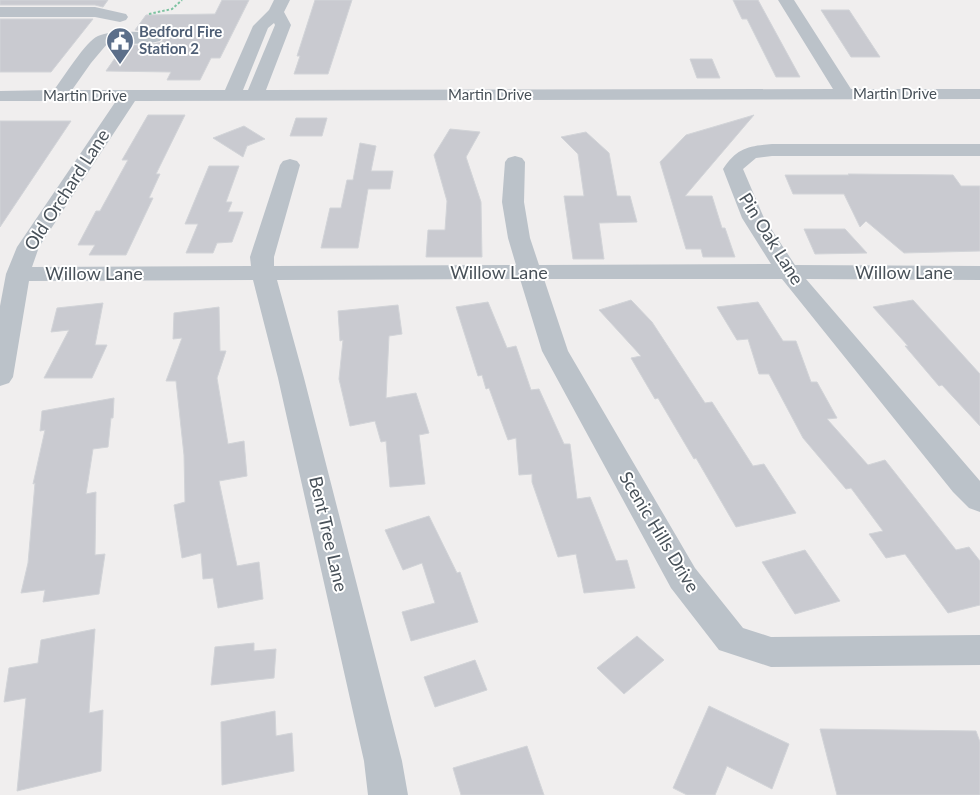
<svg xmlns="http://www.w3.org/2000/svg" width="980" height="795" viewBox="0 0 980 795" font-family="Lato,sans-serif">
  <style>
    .building { fill: #c9cad0; stroke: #d2d4d8 }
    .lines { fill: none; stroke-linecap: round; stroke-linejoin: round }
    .path { stroke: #7dc3a1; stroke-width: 2; stroke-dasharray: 2.5 2; stroke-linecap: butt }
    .minor { fill: #bbc2c9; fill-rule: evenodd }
    .labels { text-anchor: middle; stroke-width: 4; stroke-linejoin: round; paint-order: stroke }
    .far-service-label { font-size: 15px; font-weight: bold; fill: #4e5e75; stroke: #fff; text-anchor: start }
    .far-street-label { font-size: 15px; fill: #485159; stroke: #fff }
    .street-label { font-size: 18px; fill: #485159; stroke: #fff }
  </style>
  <rect width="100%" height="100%" fill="#f0eeee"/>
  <path class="building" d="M0,0h108l-5,7 -8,-2h-95z
    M222,0h27l-29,58h-9l-11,22h-33l4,-8 -65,-1 18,-26h23l15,-3 2,-5 -4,-4 -25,-3 11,-15 69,-1z
    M315,0h37l-24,74h-34l6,-18h-3z
    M733,0h25l42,77h-24l-29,-58h-5z
    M821,10h28l31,47h-29z
    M0,19h93l-42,53h-51z
    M690,59h22l8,19h-23z
    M148,115h37l-29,59h4l-11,24h4l-27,57h-37l6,-10h-17l18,-34h4l28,-51h-6z
    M754,115l-69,81h27l10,32h3l10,29h-32l-2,-8h-15l-26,-87 26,-27z
    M296,118h31l-5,18h-32z
    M0,121h71l-71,106z
    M244,126l21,13 -18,7 -4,11 -30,-19z
    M450,129l30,3 -14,25 15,45 1,55h-56l2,-27h17l2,-29 -13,-46z
    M586,132l23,21 8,43h13l7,26 -38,1 5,36h-31l-9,-63h20l-6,-42 -17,-17z
    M360,143l16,3 -5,25h22l-3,18h-22l-10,59h-37l9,-40h11l6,-28h6z
    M209,166h30l-13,36h6l-4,10h15l-11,30 -15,1 -4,10h-27l12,-29h-13z
    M848,174l105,1 8,11h19v65l-76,2 -38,-32 -6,6 -16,-33h-51l-8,-19h64z
    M804,229h41l22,24 -52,1z
    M631,300l21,22 53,81 7,-1 41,64 11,-2 32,49 -60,14 -40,-69 -2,1 -36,-61 -3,1 -24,-41 10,-2 -42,-46z
    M913,300l67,74v52l-38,-41 -3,1 -34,-40h3l-35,-39z
    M488,302l19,46 9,-2 15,44 8,-1 25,55h6l7,55 13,-2 26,64 11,-1 8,28 -51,5 -8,-39 -18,3 -26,-75v-8l-13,1 -3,-37 -8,2 -19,-52 -3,1 -4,-14 -4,1 -22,-69z
    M758,302l25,39h13l15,41h6l20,36 -10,1 41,46 17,-5 71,90 13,-3 11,14v44l-32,8 -43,-59 -19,4 -17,-24 14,-3 -32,-43 -5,1 -43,-51 -34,-64h-10l-11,-35 -11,1 -20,-33z
    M103,303l-8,42h12l-15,33h-48l25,-48 -18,2 6,-24z
    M398,305l4,29 -13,2 -3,62 30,-5 13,40 -10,2 6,49 -35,3 -4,-46 -5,1 -6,-21 -25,5 -11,-47 4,-39 -3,1 -2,-30z
    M219,307l1,44h6l-9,27 11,66 16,-3 3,35 -28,5 18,85 22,-4 4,37 -45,9 -5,-30 -10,1 -2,-26 -19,5 -8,-53 11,-3 -1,-47 -8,-74h-10l16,-43 -9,1 1,-26z
    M114,398l-1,20h-2l-3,29 -15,2 -7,45 10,-2 -1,63 10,-1 -6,40 -56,8 2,-12 -24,3 7,-30 7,-80 -2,1 12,-54 -5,1 2,-20z
    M429,516l28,57 3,-1 18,50 -67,19 -9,-29 33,-9 -13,-40 -19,7 -18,-40z
    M805,550l35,51 -45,13 -33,-52z
    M95,629l-6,84 14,-3 -2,61 -84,20 9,-93 -22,4 5,-34 29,-5 3,-23z
    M637,636l27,24 -40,34 -27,-26z
    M254,643v8l22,-2 -2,29 -63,7 4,-38z
    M475,660l12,30 -52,17 -11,-30z
    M709,706l80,38 -17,45 -45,-23 -12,29h-28l-14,-7z
    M275,711l1,25 16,-3 2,38 -72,14 -1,-63z
    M820,729l156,2 4,11v53h-143z
    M527,746l17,49h-83l-8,-27z"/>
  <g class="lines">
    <path class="path" d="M149,14l23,-5 10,-9"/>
    <path class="minor" d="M274,0h16l-6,12 7,13 -25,65 567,-1 -55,-89h16l57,89h129v10l-845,2 -96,146 -7,20 219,-1 -1,-9 30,-92 3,-4 7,-2 7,2 3,4 -26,92v9l242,-1 -8,-27 -6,-36 3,-40 3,-4 7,-2 7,2 3,4 -1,40 6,36 9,27 232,-1 -29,-46 -19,-49c14,-21 25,-23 49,-25h208v12h-208l-16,2 -13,11 21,49 31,47 185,1v14l-174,-1 174,202v31l-11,-4 -16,-16 -171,-213h-238l24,72 127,217 48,60 28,9 209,-2v30l-209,2 -52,-17 -48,-62 -129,-237 -22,-72 -243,1 27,98 98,383 6,34h-40l-4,-34 -86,-383 -25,-98 -224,1 -16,96 -4,6 -9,3v-80l6,-32 11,-27 99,-146h-116v-10l54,-1c9,-12 32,-49 44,-54 14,-6 47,-5 62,-1l2,3 -2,3c-17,5 -36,1 -53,3l-16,19 -19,27h153l28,-64 16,-16zM274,23l1,2 -27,65h-5l25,-62z
      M0,7h95l31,7 2,3 -2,3 -6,2 -25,-5h-95z"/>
  </g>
  <defs>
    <g id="civic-pin" transform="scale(1.4375)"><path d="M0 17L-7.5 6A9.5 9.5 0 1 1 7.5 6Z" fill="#5c6f8a" stroke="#fff"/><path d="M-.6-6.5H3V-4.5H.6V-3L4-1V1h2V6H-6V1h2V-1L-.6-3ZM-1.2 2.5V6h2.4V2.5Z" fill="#fff"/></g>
  </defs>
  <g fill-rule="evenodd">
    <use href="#civic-pin" x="120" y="41"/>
  </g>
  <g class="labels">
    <g class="far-service-label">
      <text x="139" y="37">Bedford Fire<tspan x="139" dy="17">Station 2</tspan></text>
    </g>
    <g class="far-street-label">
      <text x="895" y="99">Martin Drive</text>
      <text x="490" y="100">Martin Drive</text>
      <text x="85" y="101">Martin Drive</text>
    </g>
    <g class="street-label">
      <text transform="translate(67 190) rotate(-57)" y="6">Old Orchard Lane</text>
      <text transform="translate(771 239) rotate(58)" y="6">Pin Oak Lane</text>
      <text x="499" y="279">Willow Lane</text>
      <text x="904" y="279">Willow Lane</text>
      <text x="94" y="280">Willow Lane</text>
      <text transform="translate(659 532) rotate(59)" y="6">Scenic Hills Drive</text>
      <text transform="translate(328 534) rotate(77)" y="6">Bent Tree Lane</text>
    </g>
  </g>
</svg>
